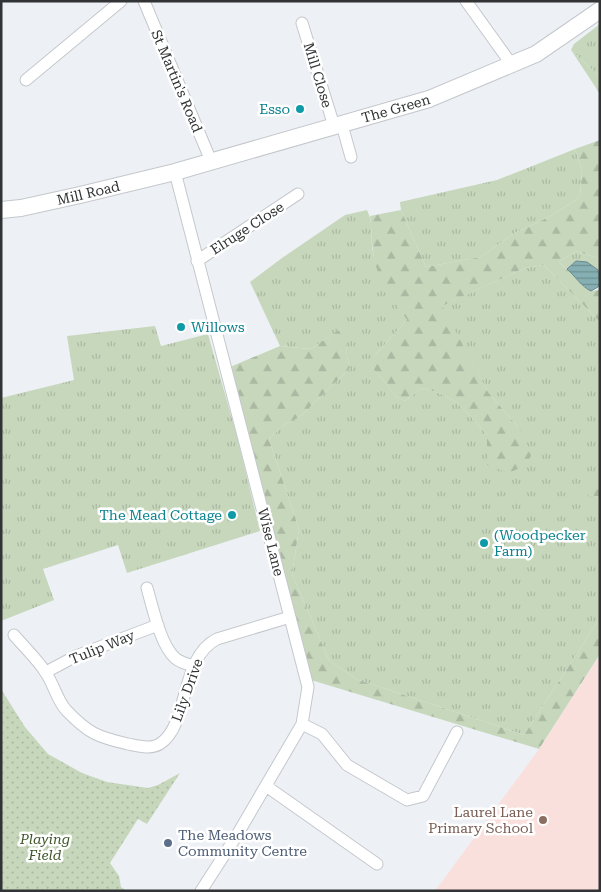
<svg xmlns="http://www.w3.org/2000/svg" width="601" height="892" viewBox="0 0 601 892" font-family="'Roboto Serif',serif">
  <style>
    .education { fill: #fae0dd }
    .grass { fill: url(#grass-tufts) }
    .forest { fill: url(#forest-firs) }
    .park { fill: url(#park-dots) }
    .water { fill: url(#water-rules); stroke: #6c8a8c }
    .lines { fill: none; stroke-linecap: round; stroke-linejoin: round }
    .street-casing { stroke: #c4c8cc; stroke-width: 13 }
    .secondary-casing { stroke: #c4c8cc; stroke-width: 18 }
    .street { stroke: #fff; stroke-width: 11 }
    .secondary { stroke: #fff; stroke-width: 16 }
    .culture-dot { fill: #0f9aa8; stroke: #fff; stroke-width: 2 }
    .education-dot { fill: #8d6e63; stroke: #fff; stroke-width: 2 }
    .service-dot { fill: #5c6f8a; stroke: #fff; stroke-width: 2 }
    .labels { text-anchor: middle; stroke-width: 5; stroke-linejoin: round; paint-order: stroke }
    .street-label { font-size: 14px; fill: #313334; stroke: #fff }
    .culture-label { font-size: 14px; fill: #0d838f; stroke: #fff; text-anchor: end }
    .education-label { font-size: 14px; fill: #785e54; stroke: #fff; text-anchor: end }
    .service-label { font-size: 14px; fill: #4e5e75; stroke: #fff; text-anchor: start }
    .park-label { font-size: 14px; font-style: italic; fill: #3e572a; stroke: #fff }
  </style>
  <defs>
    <pattern id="grass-tufts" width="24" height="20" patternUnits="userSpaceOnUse" patternTransform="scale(1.25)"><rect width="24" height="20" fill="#c7d7bc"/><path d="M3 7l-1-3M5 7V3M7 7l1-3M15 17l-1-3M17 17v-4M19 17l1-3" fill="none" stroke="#abb9a2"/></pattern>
    <pattern id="forest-firs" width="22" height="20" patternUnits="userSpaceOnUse" patternTransform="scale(1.25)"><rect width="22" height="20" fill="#c7d7bc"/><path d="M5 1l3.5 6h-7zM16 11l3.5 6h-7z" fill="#abb9a2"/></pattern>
    <pattern id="park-dots" width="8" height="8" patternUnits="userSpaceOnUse" patternTransform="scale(1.25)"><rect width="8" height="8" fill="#c7d7bc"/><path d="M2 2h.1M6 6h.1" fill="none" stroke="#abb9a2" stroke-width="1.8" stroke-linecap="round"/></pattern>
    <pattern id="water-rules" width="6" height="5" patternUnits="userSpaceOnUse" patternTransform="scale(1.25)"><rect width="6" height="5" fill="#85afb2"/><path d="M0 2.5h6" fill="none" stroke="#6d8f92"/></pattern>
  </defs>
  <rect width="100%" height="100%" fill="#edf1f6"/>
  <path class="education" d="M599,656l1,235h-165l104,-142z"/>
  <path class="grass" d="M600,24v53l-29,-27 3,-6z
    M575,149l7,22 -2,26 -31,20 -34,16 -35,24 -54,10 -25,-57 -1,-8 97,-22z
    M367,210c7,14 3,28 6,43 5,25 20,46 34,67l-32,35 -5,10 27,32 8,4 17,-13c36,9 41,20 65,47v30l31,-38 -30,-35 -47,-86 84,-38 19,-3 56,57v154l-12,19 12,2v121l-76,117 -168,-56 -27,-19 -37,-86 7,-45 -30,-90 13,-13 18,-9 7,-7 43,-42 -3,-11 -2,-31 -34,23 -31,-3 -30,-64 32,-24 63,-43z
    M576,251l24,8v15l-2,-4 -25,-7 -6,6 -8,-7z
    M155,326l6,20 47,-12 30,106 22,91 -133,42 -9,-28 -75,24 11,31 -53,21v-223l73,-18 -7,-44z"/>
  <path class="forest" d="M571,50l29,27v17z
    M600,140v119l-24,-8 -17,11 32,29 9,-1v32l-56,-57 -19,3 -83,38 46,86 30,35 14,27 -6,11 -17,8 -22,-8v-30c-24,-27 -29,-38 -65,-47l-17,13 -8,-4 -28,-33 6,-9 32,-35c-14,-21 -32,-43 -34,-69 -2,-12 -1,-23 -3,-35l31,-6 25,57 54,-10 35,-24 34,-16 31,-20 2,-26 -7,-22z
    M346,325l1,32 3,11 -43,42 -7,7 -18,9 -13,13 30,90 -7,45 37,86 27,19 168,56 76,-117v36l-61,95 -228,-69 -81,-313 50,-21 31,3z
    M600,476v21l-12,-2 -3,-4 3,-6z"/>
  <path class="park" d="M1,689l24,38 23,27 34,19 25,9 41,6 10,-3 22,-12 -33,51 -9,-5 -28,44 9,13 2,11 6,4h-126z"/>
  <path class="water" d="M576,261l11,1 11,8 2,12 -2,5 -7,4c-9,-4 -16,-15 -24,-22z"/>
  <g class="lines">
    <g class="street-casing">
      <path id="street" d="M144,1l67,160
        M466,1l46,64
        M302,23l32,103
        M26,80l95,-79
        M342,125l9,32
        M175,172l133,515 -6,37 -65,111 -36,56
        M197,261l101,-67
        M147,588c6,20 13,56 28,70 6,5 12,6 19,8
        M14,635c11,13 24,25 32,38 8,12 11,27 20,37 22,23 31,27 62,34 10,2 24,6 33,-1 28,-19 19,-86 56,-104l73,-22
        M46,672l30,-16 82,-31
        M302,724l20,10 25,31 60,35 16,-4 34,-64
        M266,786l111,78"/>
    </g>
    <g class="secondary-casing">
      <g id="secondary">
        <path id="s1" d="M1,210l20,-2 59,-13 95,-23 254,-73 107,-45 64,-44"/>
      </g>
    </g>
    <use href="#street" class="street"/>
    <use href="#secondary" class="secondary"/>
  </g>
  <g class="culture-dot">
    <circle cx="300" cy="109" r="5"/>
    <circle cx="181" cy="327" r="5"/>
    <circle cx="232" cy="515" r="5"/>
    <circle cx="484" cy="543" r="5"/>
  </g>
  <circle class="education-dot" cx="543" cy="820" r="5"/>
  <circle class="service-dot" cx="168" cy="843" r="5"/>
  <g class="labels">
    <g class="street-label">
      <text transform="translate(318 75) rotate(73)" y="5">Mill Close</text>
      <text transform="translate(177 81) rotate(67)" y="5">St Martin's Road</text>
      <text dy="5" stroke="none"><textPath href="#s1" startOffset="408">The Green</textPath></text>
      <text dy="5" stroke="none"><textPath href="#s1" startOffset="89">Mill Road</textPath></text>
      <text transform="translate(247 228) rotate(-33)" y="5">Elruge Close</text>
      <text transform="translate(271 542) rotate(76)" y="5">Wise Lane</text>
      <text transform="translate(102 647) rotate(-22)" y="5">Tulip Way</text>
      <text transform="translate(187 690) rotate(-70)" y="5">Lily Drive</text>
    </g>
    <g class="culture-label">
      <text x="290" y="114">Esso</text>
      <text x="191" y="332" text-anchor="start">Willows</text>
      <text x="222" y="520">The Mead Cottage</text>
      <text x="494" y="540" text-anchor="start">(Woodpecker<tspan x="494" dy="16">Farm)</tspan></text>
    </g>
    <g class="education-label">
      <text x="533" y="817">Laurel Lane<tspan x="533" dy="16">Primary School</tspan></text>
    </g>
    <g class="service-label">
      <text x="178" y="840">The Meadows<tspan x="178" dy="16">Community Centre</tspan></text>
    </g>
    <g class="park-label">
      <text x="45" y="844">Playing<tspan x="45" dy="16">Field</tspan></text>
    </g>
  </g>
  <rect width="601" height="892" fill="none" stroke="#313334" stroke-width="5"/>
</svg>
